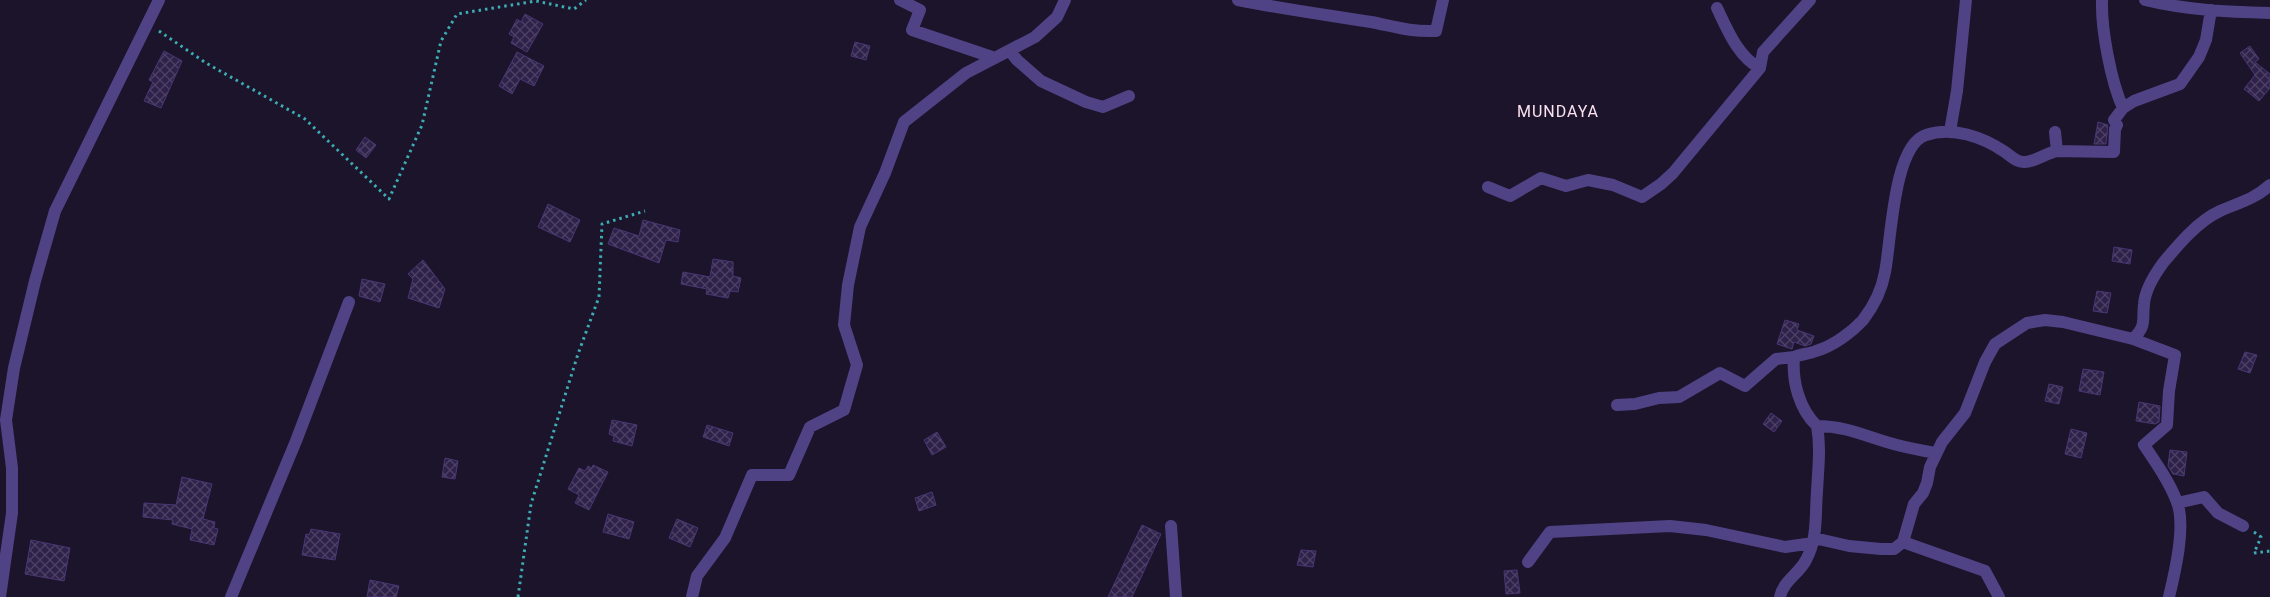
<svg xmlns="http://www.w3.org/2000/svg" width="2270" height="597" viewBox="0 0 2270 597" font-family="Roboto,sans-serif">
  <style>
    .building { fill: url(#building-cross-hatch); stroke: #4a3674 }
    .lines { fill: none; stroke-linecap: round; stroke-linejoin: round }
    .path { stroke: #3dacb4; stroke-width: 3; stroke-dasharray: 2.5 4; stroke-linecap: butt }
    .minor { stroke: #4f4385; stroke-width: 12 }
    .labels { text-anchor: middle; stroke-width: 4; stroke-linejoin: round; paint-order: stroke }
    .quarter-label { font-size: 16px; letter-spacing: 1px; fill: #fce2ef; stroke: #1b142b }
  </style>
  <defs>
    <pattern id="building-cross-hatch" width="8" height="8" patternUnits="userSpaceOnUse" patternTransform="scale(1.25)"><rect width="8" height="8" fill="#2f224a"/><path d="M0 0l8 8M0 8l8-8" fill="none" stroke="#4d4265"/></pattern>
  </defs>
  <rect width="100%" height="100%" fill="#1b142b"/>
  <path class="building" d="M525,14l18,10 -16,28 -16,-9 3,-6 -5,-3 8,-15 4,3z
    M855,42l15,4 -4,14 -15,-4z
    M2250,46l9,13 -4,3 15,12v14l-11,13 -15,-12 11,-14 -15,-22z
    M164,51l18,10 -21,47 -17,-7 9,-19 -4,-2z
    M517,52l27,14 -10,20 -14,-7 -8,15 -13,-8z
    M2098,122l10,3 -2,19h-12z
    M365,137l11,8 -10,13 -10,-8z
    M548,204l32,16 -10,22 -32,-15z
    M643,220l37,10 -2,12 -12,-2 -7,23 -51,-19 6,-16 25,8z
    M2114,247l18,3 -2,14 -18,-3z
    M713,259l20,3v14l8,2 -3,14 -8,-1 -2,7 -22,-4 1,-5 -26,-5 2,-12 27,5z
    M423,260l22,29 -6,19 -31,-10 5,-19 -5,-5z
    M362,279l23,5 -5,18 -21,-6z
    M2097,291l14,2 -4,20 -14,-2z
    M1785,320l14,4 -2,6 17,6 -3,8 -6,2 -11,-4 -2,7 -15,-5z
    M2245,352l12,3 -7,18 -12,-4z
    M2083,369l21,3 -4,23 -21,-4z
    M2049,384l14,3 -4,17 -14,-3z
    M2139,402l21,4 -1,16 -4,2 -19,-3z
    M1771,413l11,8 -8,11 -11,-8z
    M612,420l25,5 -5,21 -19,-5 1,-5 -5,-2z
    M707,425l26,8 -4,13 -26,-9z
    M2071,429l16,4 -6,25 -16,-4z
    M937,432l9,15 -14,8 -8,-15z
    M2170,450l17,2 -3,24 -11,-2 -5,-8z
    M445,458l13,3 -3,18 -13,-2z
    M593,465l15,7 -19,38 -14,-7 4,-8 -11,-6 11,-21 6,3 3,-5 4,2z
    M182,477l30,7 -9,35 12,3 -1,6 4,1 -4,16 -24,-5 2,-11 -20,-5 1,-4 -30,-3 1,-14 32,2z
    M932,492l4,13 -17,6 -4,-13z
    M608,514l26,8 -5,17 -26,-7z
    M677,519l21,9 -8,19 -21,-9z
    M1142,525l19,9 -29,63h-24z
    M311,529l29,5 -5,26 -33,-5 4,-21 3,1z
    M31,540l39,8 -6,33 -39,-7z
    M1301,550l15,1 -3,16 -16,-2z
    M1517,570l3,23 -14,1 -2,-23z
    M370,580l29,6 -3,11h-29z"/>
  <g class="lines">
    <path class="path" d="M159,31l47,32 99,56 84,80 33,-74 19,-84 16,-27 79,-13 38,8 12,-9
      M2254,532l7,5 -7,16
      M2254,553l16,-2
      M518,597l13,-93 47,-150 21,-57 3,-73 43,-13"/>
    <path class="minor" d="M900,0l20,10 -8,20 83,28
      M1238,0c44,9 89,15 133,22 25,5 39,10 65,9l7,-31
      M2102,0c-1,29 9,82 21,108
      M2145,0c41,10 83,12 125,13
      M1717,8c10,21 21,49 43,60
      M1010,51l7,9 24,21 45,21 17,5 26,-11
      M1950,131l7,-40 9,-91
      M2057,151l57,1 1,-23 2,-4 -3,-5 9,-12 11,-7 46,-17 19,-27 7,-17 5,-30
      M1488,187l22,9 31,-18 25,8 22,-6 25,5 29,12 19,-13 12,-11 87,-105 3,-16 47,-52
      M2133,339c14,-14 9,-18 11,-35 1,-14 11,-30 19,-41 15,-18 35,-42 57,-52 18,-8 35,-12 50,-26
      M1617,405l18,-1 24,-6 20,-1 41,-24 25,13 31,-27 18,-2
      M1936,453c-11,-2 -23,-4 -35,-7 -30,-7 -52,-20 -84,-20 -18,-17 -25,-45 -23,-69 7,-3 15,-3 22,-6 17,-5 35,-18 47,-31 10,-13 19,-31 22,-48 6,-29 8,-127 41,-137 26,-9 57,2 79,17 6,4 12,11 20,10 10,0 21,-9 32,-11l-2,-19
      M2177,503l27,-6 14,16 25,13
      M1171,526l5,71
      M1814,538l35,8 32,3h13l9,-7 11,-38 9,-11 4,-10 3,-16 12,-25 23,-29 20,-51 10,-18 32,-21 18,-3 18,2 70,17 42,16 -6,36 -2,34 -23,20c12,18 25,36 33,57 9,24 -2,70 -8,95
      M1903,542l82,29 14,26
      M1528,562l22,-30 120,-6 36,4 79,17 28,-4
      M0,597l12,-84v-45l-6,-48 8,-52 21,-87 20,-70 104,-211
      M231,597l65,-156 53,-139
      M692,597l5,-21 28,-38 27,-63h37l21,-48 34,-17 13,-45 -13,-40 4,-40 12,-58 25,-54 19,-51 62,-49 69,-36 22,-20 8,-17
      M1780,597c3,-16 19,-23 26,-37 12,-22 9,-45 11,-68 1,-23 4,-44 0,-66"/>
  </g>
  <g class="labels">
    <g class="quarter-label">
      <text x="1558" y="117">MUNDAYA</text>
    </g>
  </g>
</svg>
